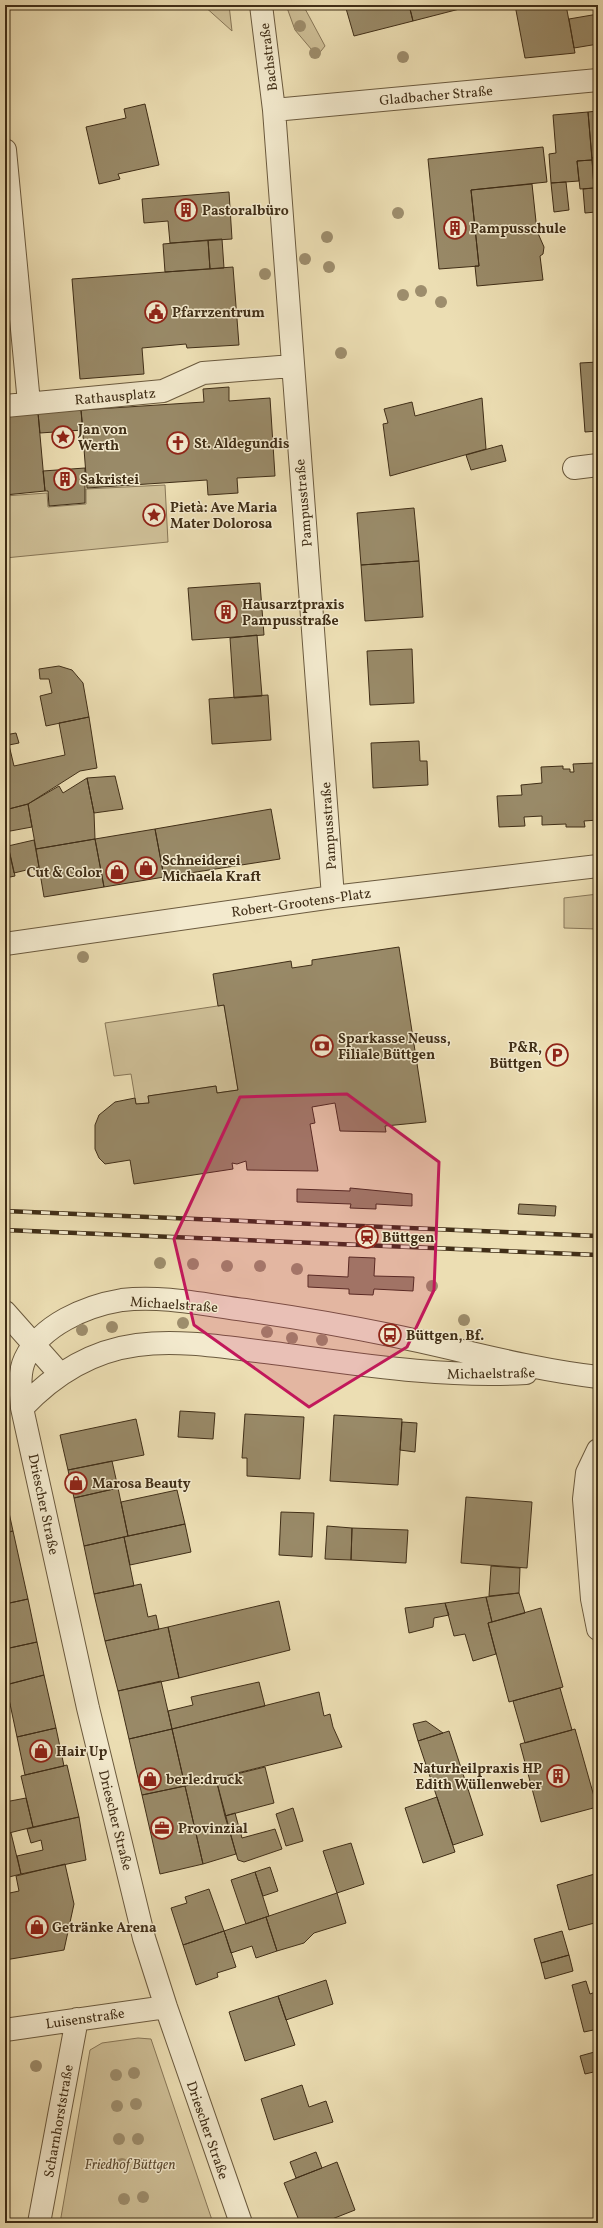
<svg xmlns="http://www.w3.org/2000/svg" width="603" height="2228" viewBox="0 0 603 2228" font-family="Vollkorn,serif">
  <style>
    .green { fill: #cfc098; stroke: #887758 }
    .building { fill: #998a68; stroke: #402e17 }
    .lines { fill: none; stroke-linecap: round; stroke-linejoin: round }
    .minor-casing { stroke: #6b5a3e; stroke-width: 24 }
    .minor { stroke: #f3eace; stroke-width: 22 }
    .rail-casing { stroke: #402e17; stroke-width: 4.5 }
    .rail { stroke: #f3eace; stroke-width: 3; stroke-dasharray: 9; stroke-linecap: butt }
    .tree { fill: #9d8d6c }
    .marked { fill: #c2185b; fill-opacity: 0.2; stroke: #c2185b; stroke-width: 3; stroke-linejoin: round }
    .labels { text-anchor: middle; stroke-width: 3; stroke-linejoin: round; paint-order: stroke }
    .street-label { font-size: 14px; fill: #402e17; stroke: #f3eace }
    .poi-label { font-size: 14px; font-weight: bold; fill: #402e17; stroke: #f3eace; text-anchor: start }
    .park-label { font-size: 14px; font-style: italic; fill: #5d4b31; stroke: #f3eace }
  </style>
  <rect width="100%" height="100%" fill="#ecdeb3"/>
  <filter id="stains"><feTurbulence type="fractalNoise" baseFrequency=".005" numOctaves="4"/><feColorMatrix values="0 0 0 0 .2 0 0 0 0 .09 0 0 0 0 .02 0 0 0 .5 -.17"/></filter>
  <radialGradient id="worn" r=".72"><stop offset=".6" stop-color="#630" stop-opacity="0"/><stop offset="1" stop-color="#630" stop-opacity=".3"/></radialGradient>
  <path class="green" d="M203,5h26l3,26z
    M286,5h17l22,41 -8,10 -22,-26z
    M165,485l3,57 -163,16v-62l42,-3 1,14 38,-3v-15z
    M598,894v35l-34,-1v-30z
    M224,1005l14,85 -21,3 -1,-7 -68,10 1,7 -13,1 -5,-30 -17,2 -9,-53z
    M138,2038l13,1 62,184h-153l30,-173 12,-7z"/>
  <path class="building" d="M345,5h64l4,16 -59,15z
    M409,5h66l-62,16z
    M515,5h51l9,48 -50,5z
    M598,14v30l-24,4 -5,-29z
    M145,104l14,61 -41,9 2,5 -21,5 -13,-57 40,-9 -2,-9z
    M598,111v46l-6,1 -4,-46z
    M588,112l4,48 -15,1 2,20 -28,2 -2,-29 7,-1 -3,-38z
    M543,147l4,35 -76,8 8,76 -40,3 -11,-110z
    M598,157v59h-2l-4,-58z
    M592,160l2,28 -14,1 -3,-28z
    M566,182l3,28 -15,2 -3,-29z
    M532,184l5,47 7,16 -1,7 -3,2 3,24 -66,6 -2,-20h4l-8,-76z
    M594,188l2,24 -11,1 -2,-24z
    M229,192l3,47 -62,4 -2,-22 -24,2 -2,-24z
    M222,239l2,29 -14,1 -2,-29z
    M208,240l2,29 -45,3 -2,-28z
    M233,267l6,78 -52,3 -1,-4 -44,4 2,26 -64,5 -8,-100z
    M598,362v69l-13,1 -5,-69z
    M229,387v14l41,-3 5,78 -38,2 1,15 -30,2 -1,-15 -120,8 -6,-78 123,-8 -1,-13z
    M482,398l4,51 -96,27 -7,-52 5,-1 -4,-14 28,-7 3,14z
    M81,410l2,20 -43,3 -2,-20z
    M38,413l7,78 -40,4v-79z
    M502,445l4,16 -35,9 -5,-15z
    M85,468v35l-36,3 -1,-15h-3l-2,-20z
    M414,508l5,53 -58,4 -4,-52z
    M419,561l4,56 -58,4 -4,-56z
    M260,583l4,52 -72,5 -4,-52z
    M257,635l5,61 -28,2 -4,-60z
    M412,649l2,54 -44,2 -3,-54z
    M59,666l13,4 11,13 6,34 -43,9 -6,-30 12,-3 -3,-14h-9l-1,-10z
    M268,695l3,45 -59,4 -3,-45z
    M89,717l8,51 -17,3 -52,33 -23,6v-75l11,-2 3,10 -10,2 5,21 51,-11 -6,-32z
    M419,741l1,20h7l1,24 -55,3 -2,-45z
    M595,763l1,24h2v33l-14,1 1,6h-19v-3l-24,1v-9l-18,1 1,9 -26,1 -2,-31 25,-1 -1,-10 21,-2 -1,-16 22,-1v3h7v3h4l-1,-8z
    M115,776l8,33 -29,4 -7,-35z
    M87,778l7,35 1,26 -59,10 -8,-45 31,-18 4,7z
    M28,804l4,23 -27,5v-22z
    M271,809l9,50 -116,18 -9,-48z
    M155,829l9,48 -60,10 -9,-48z
    M5,832l10,44 -10,2z
    M95,839l9,48 -60,10 -8,-48z
    M34,840l5,27 -25,6 -6,-27z
    M399,947l27,175 -41,4 1,6 -46,-1 -5,-28 -23,4 3,16 -5,1 8,47 -71,-1 -1,-9 -9,3 -5,-1 1,6 -99,15 -4,-24 -25,4 -6,-6 -4,-9v-24l4,-10 16,-13 20,-4 1,6 13,-1 -1,-7 68,-10 1,7 21,-3 -14,-85 -6,1 -5,-32 78,-13 1,7 20,-3v-5z
    M350,1188l62,6v12l-36,-2v5l-26,-1 1,-4 -54,-2v-13l53,2z
    M519,1204l37,2 -1,10 -37,-2z
    M349,1257l26,1 -1,18 40,1 -1,14 -39,-2 -1,6 -24,-1v-5l-41,-2v-12l40,2z
    M180,1411l35,2 -2,26 -35,-2z
    M245,1414l59,3 -4,62 -53,-3v-18h-5z
    M334,1415l68,4 -4,66 -68,-4z
    M136,1419l8,36 -76,15 -8,-35z
    M402,1422l15,1 -2,29 -15,-2z
    M112,1461l6,27 -44,10 -6,-28z
    M118,1488l10,48 -44,10 -10,-48z
    M177,1490l8,34 -57,12 -7,-34z
    M5,1494l8,37 -8,2z
    M466,1497l66,5 -5,66 -66,-5z
    M281,1512l33,1 -2,44 -33,-2z
    M185,1524l6,28 -61,13 -6,-28z
    M327,1526l25,2 -1,32 -26,-1z
    M352,1528l56,2 -2,33 -55,-3z
    M13,1531l15,68 -23,5v-71z
    M124,1537l10,49 -40,8 -10,-48z
    M491,1566l29,2 -1,25 -30,3z
    M141,1584l7,33 8,-2 3,14 -54,12 -11,-47z
    M519,1593l6,20 -33,9 -6,-25z
    M486,1597l6,25 -4,1 8,31 -23,7 -8,-27 -11,2 -9,-33z
    M28,1599l9,43 -32,7v-45z
    M279,1601l11,49 -111,28 -11,-51z
    M445,1603l4,12 -15,3 -1,9 -24,6 -4,-25z
    M541,1608l22,79 -54,15 -21,-79z
    M168,1627l11,51 -61,13 -13,-50z
    M37,1642l7,33 -39,10v-36z
    M44,1675l12,53 -39,9 -11,-52z
    M161,1681l11,48 -43,10 -11,-48z
    M259,1682l6,24 -93,23 -4,-18 25,-6 -2,-8z
    M5,1685l5,20 -5,2z
    M560,1688l12,42 -47,13 -12,-42z
    M319,1692l5,24 6,-2 3,13 9,20 -157,39 -13,-57z
    M426,1721l17,12 -25,8 -5,-17z
    M56,1728l8,38 -39,9 -8,-38z
    M172,1729l13,57 -43,9 -13,-56z
    M575,1729l22,78 -56,15 -21,-78z
    M449,1731l34,104 -30,10 -35,-104z
    M67,1765l12,52 -46,10 -12,-51z
    M265,1767l9,36 -49,13 -9,-37z
    M216,1779l20,75 -33,10 -18,-78z
    M185,1786l18,78 -43,10 -18,-79z
    M437,1797l18,55 -32,11 -18,-55z
    M26,1798l7,29 -28,7v-32z
    M293,1808l10,33 -17,5 -10,-32z
    M235,1813l7,25 33,-9 7,20 -38,13 -6,-2 -13,-44z
    M79,1817l7,43 -65,14 -4,-18 26,-6 -2,-10 -10,3 -4,-14z
    M11,1833l10,41 -16,4v-44z
    M351,1843l13,41 -27,9 -14,-42z
    M65,1864l9,40 -10,46 -59,10v-66l14,-3 -3,-15z
    M270,1867l8,24 -15,5 -8,-24z
    M255,1872l14,44 -23,8 -15,-44z
    M598,1873v49l-29,8 -12,-45z
    M209,1889l15,42 -41,14 -12,-37 16,-5 -2,-6z
    M337,1893l9,30 -32,10 -10,10 -27,8 -11,-34z
    M266,1917l11,34 -21,7 -4,-12 -21,7 -7,-22z
    M224,1931l12,36 -19,6 1,4 -22,8 -13,-40z
    M562,1931l7,24 -28,8 -7,-24z
    M569,1955l4,16 -28,8 -4,-16z
    M326,1980l7,24 -47,16 -8,-24z
    M586,1981l4,13 8,-3v38l-14,3 -12,-47z
    M278,1996l17,49 -50,16 -16,-49z
    M598,2051v20l-13,3 -5,-18z
    M302,2085l7,22 17,-6 7,21 -59,18 -13,-41z
    M316,2152l6,16 -26,10 -6,-16z
    M337,2162l18,48 -33,13h-22l-16,-40z"/>
  <g class="lines">
    <g class="minor-casing">
      <path id="minor" d="M261,5l13,105 59,787
        M274,110l324,-30
        M5,150l24,253
        M5,406l158,-15 40,-18 89,-7
        M574,468l24,-3
        M5,944l328,-47 265,-31
        M5,1312l55,62
        M22,1408c31,-33 70,-57 115,-63 45,-6 92,3 136,8 84,11 168,25 253,20
        M598,1450l-11,23 -3,26 8,100 6,30
        M5,2030l161,-23
        M39,2223l38,-204
        M241,2223l-75,-216 -22,-69 -56,-230 -66,-300c-1,-16 -4,-34 3,-49 16,-34 61,-53 97,-59 40,-5 84,5 123,10 49,7 97,15 145,25 70,14 137,34 208,42"/>
    </g>
    <use href="#minor" class="minor"/>
    <g class="rail-casing">
      <path id="rail" d="M5,1211l593,25
        M5,1230l593,25"/>
    </g>
    <use href="#rail" class="rail"/>
  </g>
  <g class="tree">
    <circle cx="300" cy="26" r="6"/>
    <circle cx="315" cy="53" r="6"/>
    <circle cx="403" cy="57" r="6"/>
    <circle cx="398" cy="213" r="6"/>
    <circle cx="327" cy="237" r="6"/>
    <circle cx="305" cy="259" r="6"/>
    <circle cx="329" cy="267" r="6"/>
    <circle cx="265" cy="274" r="6"/>
    <circle cx="421" cy="291" r="6"/>
    <circle cx="403" cy="295" r="6"/>
    <circle cx="441" cy="302" r="6"/>
    <circle cx="341" cy="353" r="6"/>
    <circle cx="83" cy="957" r="6"/>
    <circle cx="160" cy="1263" r="6"/>
    <circle cx="193" cy="1264" r="6"/>
    <circle cx="227" cy="1266" r="6"/>
    <circle cx="260" cy="1266" r="6"/>
    <circle cx="297" cy="1269" r="6"/>
    <circle cx="432" cy="1286" r="6"/>
    <circle cx="464" cy="1320" r="6"/>
    <circle cx="183" cy="1323" r="6"/>
    <circle cx="112" cy="1327" r="6"/>
    <circle cx="82" cy="1330" r="6"/>
    <circle cx="267" cy="1332" r="6"/>
    <circle cx="292" cy="1338" r="6"/>
    <circle cx="322" cy="1340" r="6"/>
    <circle cx="36" cy="2066" r="6"/>
    <circle cx="134" cy="2073" r="6"/>
    <circle cx="116" cy="2075" r="6"/>
    <circle cx="136" cy="2104" r="6"/>
    <circle cx="117" cy="2106" r="6"/>
    <circle cx="119" cy="2139" r="6"/>
    <circle cx="138" cy="2139" r="6"/>
    <circle cx="122" cy="2164" r="6"/>
    <circle cx="140" cy="2164" r="6"/>
    <circle cx="143" cy="2197" r="6"/>
    <circle cx="124" cy="2199" r="6"/>
  </g>
  <path class="marked" d="M347,1094l92,68 -5,128 -27,57 -98,60 -115,-82 -20,-86 66,-142z"/>
  <defs>
    <g id="building-ring" transform="scale(1.15)"><circle r="9.5" fill="#f3eace" stroke="#8f2418" stroke-width="1.5"/><path d="M-4-6H4V6H1V3H-1V6H-4ZM-2.5-4.3h1.7v1.8h-1.7ZM.8-4.3h1.7v1.8H.8ZM-2.5-1h1.7V.8h-1.7ZM.8-1h1.7V.8H.8Z" fill="#8f2418"/></g>
    <g id="civic-ring" transform="scale(1.15)"><circle r="9.5" fill="#f3eace" stroke="#8f2418" stroke-width="1.5"/><path d="M-.6-6.5H3V-4.5H.6V-3L4-1V1h2V6H-6V1h2V-1L-.6-3ZM-1.2 2.5V6h2.4V2.5Z" fill="#8f2418"/></g>
    <g id="sight-ring" transform="scale(1.15)"><circle r="9.5" fill="#f3eace" stroke="#8f2418" stroke-width="1.5"/><path d="M0-6L1.8-2.2L6-1.7L2.9 1.2L3.7 5.4L0 3.3L-3.7 5.4L-2.9 1.2L-6-1.7L-1.8-2.2Z" fill="#8f2418"/></g>
    <g id="church-ring" transform="scale(1.15)"><circle r="9.5" fill="#f3eace" stroke="#8f2418" stroke-width="1.5"/><path d="M-1.2-6h2.4v3.5h3.3v2.4h-3.3V6h-2.4V-.1h-3.3v-2.4h3.3Z" fill="#8f2418"/></g>
    <g id="shop-ring" transform="scale(1.15)"><circle r="9.5" fill="#f3eace" stroke="#8f2418" stroke-width="1.5"/><path d="M-5-2.5h2.3a2.7 3.5 0 0 1 5.4 0H5L5.5 6h-11ZM-1.5-2.5h3a1.5 2.3 0 0 0-3 0Z" fill="#8f2418"/></g>
    <g id="bank-ring" transform="scale(1.15)"><circle r="9.5" fill="#f3eace" stroke="#8f2418" stroke-width="1.5"/><path d="M-6-4H6V4H-6ZM0-2.3a2.3 2.3 0 1 0 0 4.6a2.3 2.3 0 1 0 0-4.6Z" fill="#8f2418"/></g>
    <g id="parking-ring" transform="scale(1.15)"><circle r="9.5" fill="#f3eace" stroke="#8f2418" stroke-width="1.5"/><path d="M-3.5-5.5H1a3.5 3.5 0 0 1 0 7H-1V5.5H-3.5ZM-1-3.4V-.6H.8a1.4 1.4 0 0 0 0-2.8Z" fill="#8f2418"/></g>
    <g id="station-ring" transform="scale(1.15)"><circle r="9.5" fill="#f3eace" stroke="#8f2418" stroke-width="1.5"/><path d="M-3-6H3Q5-6 5-4V2Q5 4 3 4L4.5 6H3L1.5 4h-3L-3 6H-4.5L-3 4Q-5 4-5 2V-4Q-5-6-3-6ZM-3.5-4v3h7v-3ZM-3.5 1v1.5H-2V1ZM2 1v1.5H3.5V1Z" fill="#8f2418"/></g>
    <g id="bus-ring" transform="scale(1.15)"><circle r="9.5" fill="#f3eace" stroke="#8f2418" stroke-width="1.5"/><path d="M-5-6H5V4H4V6H2V4H-2V6H-4V4H-5ZM-3.5-4V0h7V-4ZM-3.5 1.2v1.5H-2V1.2ZM2 1.2v1.5H3.5V1.2Z" fill="#8f2418"/></g>
    <g id="office-ring" transform="scale(1.15)"><circle r="9.5" fill="#f3eace" stroke="#8f2418" stroke-width="1.5"/><path d="M-6-3h4V-5.5h4V-3h4V5H-6ZM-1-4.5V-3h2v-1.5ZM-6 0V1H6V0Z" fill="#8f2418"/></g>
  </defs>
  <g fill-rule="evenodd">
    <use href="#building-ring" x="186" y="210"/>
    <use href="#building-ring" x="455" y="228"/>
    <use href="#civic-ring" x="156" y="312"/>
    <use href="#sight-ring" x="63" y="437"/>
    <use href="#church-ring" x="178" y="443"/>
    <use href="#building-ring" x="65" y="479"/>
    <use href="#sight-ring" x="154" y="515"/>
    <use href="#building-ring" x="226" y="612"/>
    <use href="#shop-ring" x="146" y="868"/>
    <use href="#shop-ring" x="117" y="872"/>
    <use href="#bank-ring" x="322" y="1046"/>
    <use href="#parking-ring" x="557" y="1055"/>
    <use href="#station-ring" x="367" y="1237"/>
    <use href="#bus-ring" x="390" y="1335"/>
    <use href="#shop-ring" x="76" y="1483"/>
    <use href="#shop-ring" x="41" y="1751"/>
    <use href="#building-ring" x="558" y="1776"/>
    <use href="#shop-ring" x="150" y="1779"/>
    <use href="#office-ring" x="162" y="1828"/>
    <use href="#shop-ring" x="37" y="1927"/>
  </g>
  <g class="labels">
    <g class="street-label">
      <text transform="translate(268 57) rotate(-97)" y="5">Bachstraße</text>
      <text transform="translate(436 95) rotate(-5)" y="5">Gladbacher Straße</text>
      <text transform="translate(115 396) rotate(-5)" y="5">Rathausplatz</text>
      <text transform="translate(303 503) rotate(-95)" y="5">Pampusstraße</text>
      <text transform="translate(328 826) rotate(-94)" y="5">Pampusstraße</text>
      <text transform="translate(301 902) rotate(-8)" y="5">Robert-Grootens-Platz</text>
      <text transform="translate(174 1304) rotate(4)" y="5">Michaelstraße</text>
      <text transform="translate(491 1373) rotate(-1)" y="5">Michaelstraße</text>
      <text transform="translate(44 1504) rotate(78)" y="5">Driescher Straße</text>
      <text transform="translate(116 1820) rotate(76)" y="5">Driescher Straße</text>
      <text transform="translate(85 2018) rotate(-8)" y="5">Luisenstraße</text>
      <text transform="translate(58 2121) rotate(-80)" y="5">Scharnhorststraße</text>
      <text transform="translate(208 2130) rotate(71)" y="5">Driescher Straße</text>
    </g>
    <g class="poi-label">
      <text x="202" y="215">Pastoralbüro</text>
      <text x="470" y="233">Pampusschule</text>
      <text x="172" y="317">Pfarrzentrum</text>
      <text x="78" y="434">Jan von<tspan x="78" dy="16">Werth</tspan></text>
      <text x="194" y="448">St. Aldegundis</text>
      <text x="80" y="484">Sakristei</text>
      <text x="170" y="512">Pietà: Ave Maria<tspan x="170" dy="16">Mater Dolorosa</tspan></text>
      <text x="242" y="609">Hausarztpraxis<tspan x="242" dy="16">Pampusstraße</tspan></text>
      <text x="162" y="865">Schneiderei<tspan x="162" dy="16">Michaela Kraft</tspan></text>
      <text x="102" y="877" text-anchor="end">Cut &amp; Color</text>
      <text x="338" y="1043">Sparkasse Neuss,<tspan x="338" dy="16">Filiale Büttgen</tspan></text>
      <text x="542" y="1052" text-anchor="end">P&amp;R,<tspan x="542" dy="16">Büttgen</tspan></text>
      <text x="382" y="1242">Büttgen</text>
      <text x="406" y="1340">Büttgen, Bf.</text>
      <text x="92" y="1488">Marosa Beauty</text>
      <text x="56" y="1756">Hair Up</text>
      <text x="542" y="1773" text-anchor="end">Naturheilpraxis HP<tspan x="542" dy="16">Edith Wüllenweber</tspan></text>
      <text x="166" y="1784">berle:druck</text>
      <text x="178" y="1833">Provinzial</text>
      <text x="52" y="1932">Getränke Arena</text>
    </g>
    <g class="park-label">
      <text x="130" y="2169">Friedhof Büttgen</text>
    </g>
  </g>
  <rect width="603" height="2228" fill="none" stroke="#ecdeb3" stroke-width="20"/>
  <rect x="6" y="6" width="591" height="2216" fill="none" stroke="#402e17" stroke-width="2"/>
  <rect x="10" y="10" width="583" height="2208" fill="none" stroke="#402e17"/>
  <rect width="100%" height="100%" filter="url(#stains)"/>
  <rect width="100%" height="100%" fill="url(#worn)"/>
</svg>
